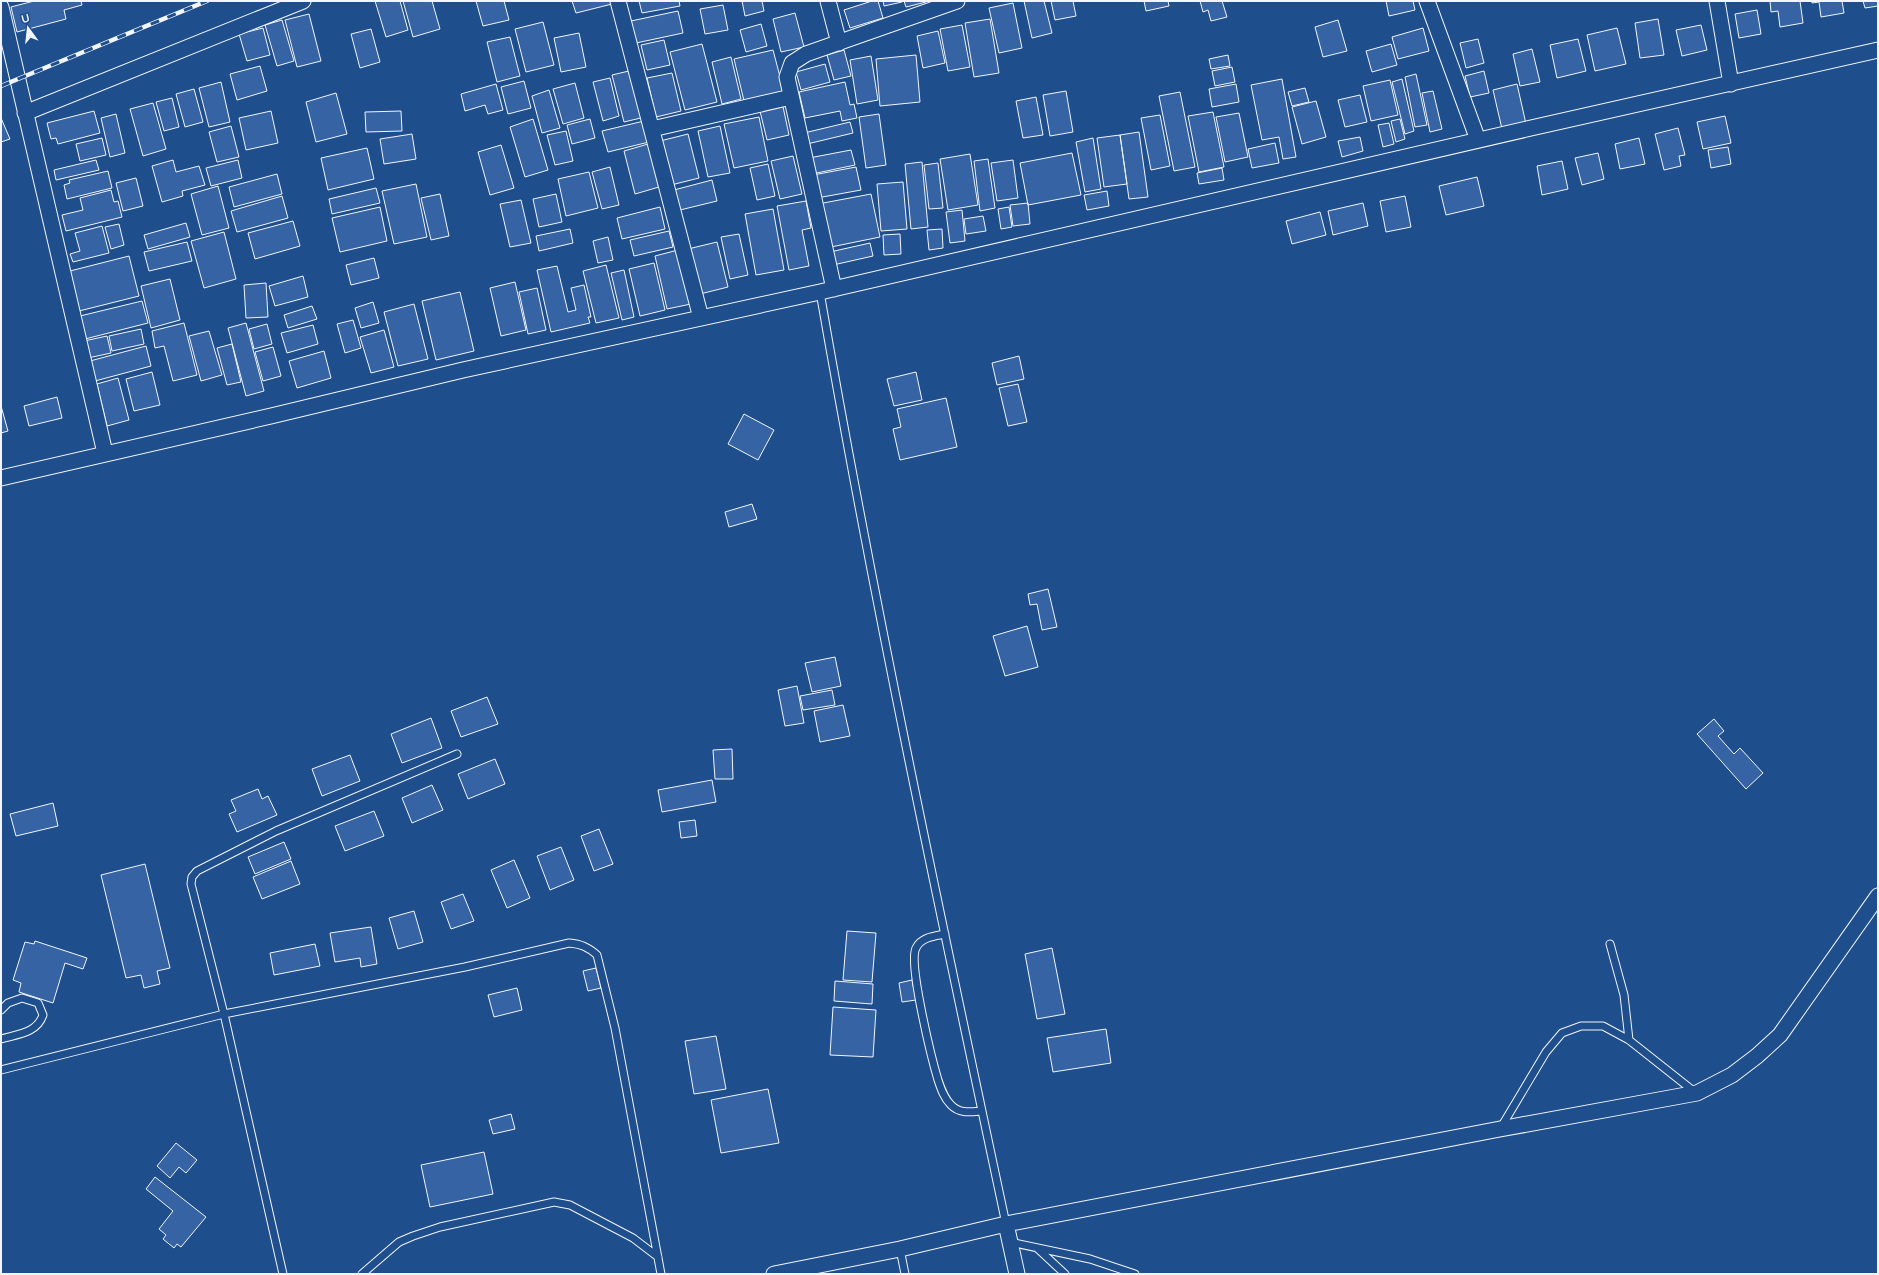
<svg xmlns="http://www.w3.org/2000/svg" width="1879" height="1275" viewBox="0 0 1879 1275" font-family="Mulish,sans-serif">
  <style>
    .building { fill: #3563a3; stroke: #f2f6ff }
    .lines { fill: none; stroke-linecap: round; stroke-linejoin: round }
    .lane-casing { stroke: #f2f6ff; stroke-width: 9 }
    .street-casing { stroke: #f2f6ff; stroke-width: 17 }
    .lane { stroke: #1f4e8c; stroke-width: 7 }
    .street { stroke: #1f4e8c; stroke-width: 15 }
    .rail-casing { stroke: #f2f6ff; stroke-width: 4.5 }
    .rail { stroke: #1f4e8c; stroke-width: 3; stroke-dasharray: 9; stroke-linecap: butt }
  </style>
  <rect width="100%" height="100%" fill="#1f4e8c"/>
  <path class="building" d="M34,1h47l1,4 -18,5 2,9 -49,13 -6,-25z
    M375,1h25l8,29 -22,7z
    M403,1h29l8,28 -27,8z
    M476,1h28l5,19 -26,6z
    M572,1h39l1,3 -36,9z
    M639,1h40l1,5 -38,7z
    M742,1h20l2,10 -19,5z
    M872,1h6l5,17 -33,10 -6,-18z
    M883,1h19v1l-18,4z
    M904,1h22v1l-20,5z
    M1024,1h20l8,32 -20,5z
    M1051,1h22l3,15 -21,4z
    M1144,1h24l1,5 -23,5z
    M1200,1h22l5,16 -16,4 -3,-11 -5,2z
    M1386,1h27l2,9 -26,6z
    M1770,1h30l3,22 -23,4 -2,-16 -7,1z
    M1812,1h30l2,12 -23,4 -2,-15 -7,1z
    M1863,1h15v5l-13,2z
    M1013,3l9,45 -23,5 -10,-45z
    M723,5l5,25 -23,4 -5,-25z
    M1757,10l4,24 -22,4 -4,-24z
    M678,11l5,22 -47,10 -5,-22z
    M795,13l9,34 -23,5 -8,-33z
    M309,14l12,47 -24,6 -12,-47z
    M990,19l9,54 -25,4 -9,-54z
    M1658,19l6,36 -24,3 -5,-35z
    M282,20l12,41 -17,5 -12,-41z
    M1338,20l9,31 -24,6 -8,-30z
    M543,22l11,43 -28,7 -11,-43z
    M761,24l6,22 -21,6 -6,-22z
    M962,25l8,42 -22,4 -8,-42z
    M1701,25l6,25 -25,6 -6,-26z
    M263,28l7,27 -23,6 -8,-27z
    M1423,28l6,23 -31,8 -6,-22z
    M1617,28l9,36 -31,7 -8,-36z
    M371,29l9,33 -20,6 -9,-34z
    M938,31l7,32 -22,5 -6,-32z
    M579,33l7,34 -25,5 -7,-34z
    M510,37l10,39 -23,6 -10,-40z
    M1478,39l6,24 -18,5 -6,-25z
    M1578,39l8,32 -29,7 -7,-33z
    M664,40l6,25 -23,5 -6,-25z
    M702,44l15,58 -32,8 -15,-58z
    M1391,44l6,21 -25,7 -6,-21z
    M1532,49l8,33 -20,4 -7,-32z
    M773,50l11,42 -40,9 -10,-42z
    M844,50l7,26 -17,4 -7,-25z
    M916,55l4,47 -40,4 -4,-47z
    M1228,55l2,11 -19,3 -2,-10z
    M871,56l7,44 -21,4 -7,-44z
    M731,57l10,42 -19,5 -10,-42z
    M825,64l5,18 -29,8 -5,-18z
    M260,66l7,25 -30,9 -7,-26z
    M1232,67l3,15 -20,4 -3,-15z
    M633,70l12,47 -21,5 -12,-47z
    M1484,71l5,22 -19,4 -5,-21z
    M672,73l9,38 -25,6 -9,-39z
    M1416,74l11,51 -12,2 -10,-50z
    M610,78l9,38 -16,5 -10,-39z
    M1282,79l14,78 -13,2 -4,-22 -17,3 -11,-55z
    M1402,79l12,52 -9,3 -13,-52z
    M1390,80l8,35 -27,6 -8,-35z
    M524,81l7,27 -23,6 -7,-27z
    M221,82l9,40 -21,5 -10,-39z
    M845,82l5,23 4,-1 3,14 -15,3 -2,-10 -35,7 -6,-26z
    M575,83l9,35 -21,6 -10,-35z
    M496,84l7,26 -15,4 -3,-9 -20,6 -4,-17z
    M1236,84l3,18 -27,5 -3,-18z
    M1517,84l9,40 -24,5 -9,-39z
    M1305,88l4,14 -17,4 -4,-14z
    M194,89l9,33 -18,5 -9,-33z
    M549,90l11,38 -18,5 -10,-37z
    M1066,91l7,41 -23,4 -7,-41z
    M1433,91l9,38 -12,3 -8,-39z
    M1180,92l15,75 -21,4 -15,-75z
    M336,93l11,41 -31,8 -10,-40z
    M1360,95l7,27 -22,5 -7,-27z
    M1036,97l7,38 -20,3 -7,-37z
    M172,98l7,29 -15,4 -8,-29z
    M1316,101l10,36 -24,7 -10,-37z
    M782,102l7,33 -22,5 -8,-33z
    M153,103l13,46 -23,7 -13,-47z
    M94,111l6,22 -42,11 -2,-6 -5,1 -4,-16z
    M271,111l7,32 -32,7 -7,-32z
    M401,111l1,20 -36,1 -1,-20z
    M1213,112l11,55 -25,5 -11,-56z
    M1239,113l9,44 -23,5 -9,-45z
    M116,114l9,39 -15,4 -9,-39z
    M879,114l7,51 -20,3 -7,-51z
    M1160,115l10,51 -19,4 -10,-52z
    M1725,116l6,27 -28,6 -6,-27z
    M759,117l9,44 -34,7 -10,-44z
    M1,118l9,21 -9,3z
    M533,119l15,51 -23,7 -15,-50z
    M590,119l5,19 -23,6 -5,-19z
    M1400,119l5,20 -9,3 -5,-21z
    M644,121l5,21 -41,10 -6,-21z
    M850,122l3,11 -46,11 -3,-11z
    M1389,123l5,21 -11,3 -5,-22z
    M231,126l8,31 -22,5 -8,-30z
    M720,126l10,47 -22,4 -10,-46z
    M1678,128l7,27 -6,1 2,10 -17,4 -9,-36z
    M566,131l7,30 -18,4 -8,-30z
    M1139,132l9,65 -19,2 -9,-64z
    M412,134l4,25 -32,5 -4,-25z
    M688,134l11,44 -28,7 -11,-44z
    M1120,135l7,49 -23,3 -7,-49z
    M1360,137l3,14 -21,6 -4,-16z
    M102,138l4,17 -26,6 -4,-17z
    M1093,138l8,51 -16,3 -9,-50z
    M1639,138l6,26 -25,5 -5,-25z
    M1275,143l4,20 -27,5 -4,-19z
    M648,144l11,43 -24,7 -11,-43z
    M501,145l13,43 -24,7 -12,-43z
    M1728,147l3,17 -20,4 -3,-18z
    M367,148l7,31 -46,11 -7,-32z
    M851,150l4,15 -43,9 -3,-16z
    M1072,153l9,42 -53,10 -8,-42z
    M1598,153l6,26 -22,6 -7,-27z
    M970,154l8,51 -30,5 -8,-51z
    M793,156l9,38 -22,5 -9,-38z
    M988,159l7,49 -15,3 -6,-50z
    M96,160l3,10 -43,10 -2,-10z
    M173,160l3,12 23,-6 6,19 -23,6 1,5 -21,6 -10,-36z
    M238,160l4,18 -31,8 -5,-18z
    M1013,160l5,38 -21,3 -6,-38z
    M1562,161l6,28 -26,6 -5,-29z
    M922,162l6,65 -17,2 -6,-65z
    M938,163l5,45 -14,1 -5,-44z
    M768,164l7,32 -18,4 -7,-32z
    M610,167l9,38 -17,4 -10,-37z
    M856,167l5,23 -44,8 -4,-23z
    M1222,168l2,12 -25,4 -2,-11z
    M108,171l4,17 -45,11 -3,-14 6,-2 -1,-3z
    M589,172l9,36 -32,8 -8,-37z
    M277,174l5,20 -48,13 -5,-20z
    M1477,177l7,29 -38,9 -7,-29z
    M136,178l7,28 -20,5 -7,-28z
    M712,180l5,21 -37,9 -6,-20z
    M903,182l4,47 -26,2 -4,-47z
    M416,184l11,53 -33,7 -12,-53z
    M218,186l11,42 -27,7 -11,-41z
    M376,188l4,15 -48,11 -3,-15z
    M111,190l3,12 4,-1 4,16 -56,14 -4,-16 21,-5 -3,-12z
    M1107,191l2,15 -22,4 -3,-15z
    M440,194l9,42 -18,4 -10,-42z
    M556,194l6,28 -23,5 -6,-28z
    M871,194l9,43 -54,11 -8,-44z
    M282,196l6,22 -51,14 -6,-21z
    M1405,196l6,31 -25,5 -6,-31z
    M521,200l10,43 -21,4 -10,-43z
    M806,201l5,27 -9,2 7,36 -20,4 -12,-64z
    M1028,203l2,21 -17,2 -3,-21z
    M1363,203l5,23 -35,9 -5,-24z
    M380,207l7,34 -47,11 -8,-34z
    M660,207l5,22 -43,10 -5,-21z
    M1009,207l3,20 -11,2 -3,-20z
    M773,209l11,61 -28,5 -11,-61z
    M962,210l3,31 -15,2 -4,-31z
    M1320,212l6,23 -34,9 -6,-23z
    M983,216l3,15 -20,3 -2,-15z
    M293,221l7,25 -45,13 -7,-26z
    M186,223l4,14 -42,12 -4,-14z
    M119,224l5,21 -13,4 -6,-22z
    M102,226l7,27 -36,9 -3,-8 10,-3 -5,-18z
    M570,229l3,14 -34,8 -3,-15z
    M942,229l1,19 -14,2 -2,-20z
    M669,231l4,16 -39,9 -4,-16z
    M224,232l12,47 -32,9 -13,-47z
    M739,234l9,41 -18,4 -9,-42z
    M900,234l1,20 -17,1 -1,-20z
    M608,237l5,23 -15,3 -5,-22z
    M187,242l5,19 -43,10 -5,-19z
    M717,242l11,45 -28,7 -12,-45z
    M870,243l3,13 -40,9 -3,-13z
    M678,250l13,54 -24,5 -12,-53z
    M129,256l10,40 -60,15 -9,-40z
    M374,258l5,20 -28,7 -5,-20z
    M654,263l11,47 -25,6 -11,-47z
    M606,265l13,53 -23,5 -13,-52z
    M557,266l11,46 8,-2 -5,-22 13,-3 7,32h-3l2,6 -39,9 -14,-62z
    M624,270l10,47 -12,3 -11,-47z
    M303,276l5,21 -33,9 -6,-20z
    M170,279l10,41 -29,8 -10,-42z
    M515,282l11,48 -25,6 -11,-48z
    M266,283l2,34 -22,1 -2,-33z
    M537,288l9,42 -18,4 -9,-42z
    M460,292l14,59 -38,9 -14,-59z
    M142,301l6,22 -63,16 -5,-23z
    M373,302l6,21 -18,5 -6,-20z
    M414,304l14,55 -30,7 -14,-54z
    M312,306l5,13 -29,9 -4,-13z
    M353,320l8,28 -16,5 -8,-29z
    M184,323l13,52 -24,6 -9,-35 -9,2 -3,-17z
    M246,323l18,68 -18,5 -18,-68z
    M267,324l5,20 -18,5 -5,-20z
    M313,325l5,19 -31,9 -6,-20z
    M141,329l3,15 -32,7 -3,-15z
    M384,330l10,37 -23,6 -11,-36z
    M209,331l13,44 -21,6 -12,-45z
    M107,336l4,17 -23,5 -4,-17z
    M232,344l9,38 -14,3 -10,-37z
    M146,346l5,20 -56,15 -5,-20z
    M273,347l8,29 -18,5 -8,-29z
    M324,351l7,27 -34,10 -8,-27z
    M1019,356l5,23 -27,6 -5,-22z
    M152,372l8,33 -26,6 -8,-32z
    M916,372l6,28 -28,6 -7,-27z
    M118,378l11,42 -22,6 -10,-42z
    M1018,384l9,38 -19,4 -9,-38z
    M57,397l5,21 -33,8 -5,-20z
    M946,398l11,49 -57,13 -7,-31 8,-2 -4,-18z
    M1,406l7,25 -7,2z
    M744,414l30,16 -16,30 -30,-16z
    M752,504l5,15 -28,8 -4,-15z
    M1048,589l9,38 -15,3 -5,-26 -7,1 -2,-11z
    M1027,626l11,41 -33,9 -12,-40z
    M835,657l6,29 -29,6 -7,-29z
    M797,686l7,37 -19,3 -7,-36z
    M832,690l3,15 -32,5 -3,-14z
    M487,697l11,27 -37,13 -10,-26z
    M843,705l7,31 -30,6 -6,-31z
    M431,718l11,30 -40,15 -11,-29z
    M1714,719l10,12 -6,5 16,18 6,-6 23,25 -17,16 -49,-55z
    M732,749l1,30h-18l-2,-29z
    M350,755l10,26 -38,15 -10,-27z
    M495,759l10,25 -37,15 -10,-25z
    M712,780l4,22 -54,10 -4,-22z
    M432,785l11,25 -31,13 -10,-25z
    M258,789l4,10 6,-3 9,19 -40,17 -8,-18 7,-3 -5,-11z
    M53,803l5,23 -42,10 -6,-22z
    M374,811l10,25 -39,15 -10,-25z
    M695,820l2,16 -16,2 -2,-16z
    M599,829l14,35 -19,7 -13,-35z
    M284,842l7,17 -36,15 -7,-17z
    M561,847l13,33 -24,10 -13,-34z
    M514,860l16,38 -23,10 -16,-38z
    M291,861l9,23 -38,15 -9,-22z
    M145,864l25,104 -13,3 3,13 -16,4 -3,-13 -15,3 -25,-103z
    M463,894l11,27 -23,8 -10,-27z
    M414,911l9,31 -25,7 -9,-31z
    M371,927l6,37 -16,3 -1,-9 -25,4 -5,-29z
    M847,931l29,2 -4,49 -29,-2z
    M35,941l52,17 -4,11 -18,-6 -12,40 -34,-11 2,-9 -8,-3 12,-38 9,2z
    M315,944l5,22 -46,9 -4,-22z
    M1052,948l13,66 -28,5 -12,-65z
    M596,968l5,20 -13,3 -5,-20z
    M912,980l4,20 -14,2 -3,-19z
    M835,981l38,3 -1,20 -38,-3z
    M517,988l5,22 -28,7 -6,-22z
    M833,1007l43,3 -3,47 -43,-2z
    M1106,1029l5,34 -58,9 -6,-34z
    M716,1036l10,53 -32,5 -9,-53z
    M768,1089l11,54 -58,10 -10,-53z
    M511,1114l4,15 -22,5 -4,-14z
    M176,1143l21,17 -11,13 -7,-6 -9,11 -13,-12z
    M484,1152l9,42 -63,13 -9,-42z
    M155,1177l51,40 -25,30 -4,-3 -3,4 -11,-9 3,-4 -7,-6 14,-18 -27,-22z"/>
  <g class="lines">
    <g class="lane-casing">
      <path id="lane" d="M820,292c54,312 120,622 186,932
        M945,934c-10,2 -24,3 -29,14 -8,15 16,112 22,132 3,9 6,18 13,25 9,9 19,7 31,6
        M1610,944l14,51 5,45
        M1,1010l7,-7 14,-5 16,5 5,12c-6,18 -25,19 -42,24
        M1,1070l223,-56 241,-47 104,-24c12,1 19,4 28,12l18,73 46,246
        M1500,1129l46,-77 16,-19 19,-7h22l26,14 67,53
        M1010,1242l80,17 45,15
        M1037,1248l28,26
        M900,1249l5,25
        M283,1274l-59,-260 -33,-130 1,-7 5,-6 79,-40 181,-77
        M362,1274l37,-32 14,-6 27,-9 114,-25 16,3 63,33 25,19"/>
    </g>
    <g class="street-casing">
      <path id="street" d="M618,1l83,317
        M828,1l11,42
        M1427,1l51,139
        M1717,1l14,83
        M1,7l104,446
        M25,113l278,-112
        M652,129l139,-32
        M834,289l-47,-212 5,-14 14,-9 151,-53
        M1,478l270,-62 192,-46 357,-78 711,-164 347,-78
        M1006,1224l11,50
        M774,1274l126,-25 106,-25 494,-95 197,-36 35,-18 25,-19 23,-21 98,-139"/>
    </g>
    <use href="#lane" class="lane"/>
    <use href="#street" class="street"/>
    <g class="rail-casing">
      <path id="rail" d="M1,86l206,-85"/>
    </g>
    <use href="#rail" class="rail"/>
  </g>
  <rect width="1879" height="1275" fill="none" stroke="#f2f6ff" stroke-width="4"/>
  <g transform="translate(28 28) rotate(345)" stroke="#1f4e8c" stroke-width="3" paint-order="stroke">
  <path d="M0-3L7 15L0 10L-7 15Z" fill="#f2f6ff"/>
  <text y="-6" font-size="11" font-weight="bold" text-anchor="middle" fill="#f2f6ff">U</text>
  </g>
</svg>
